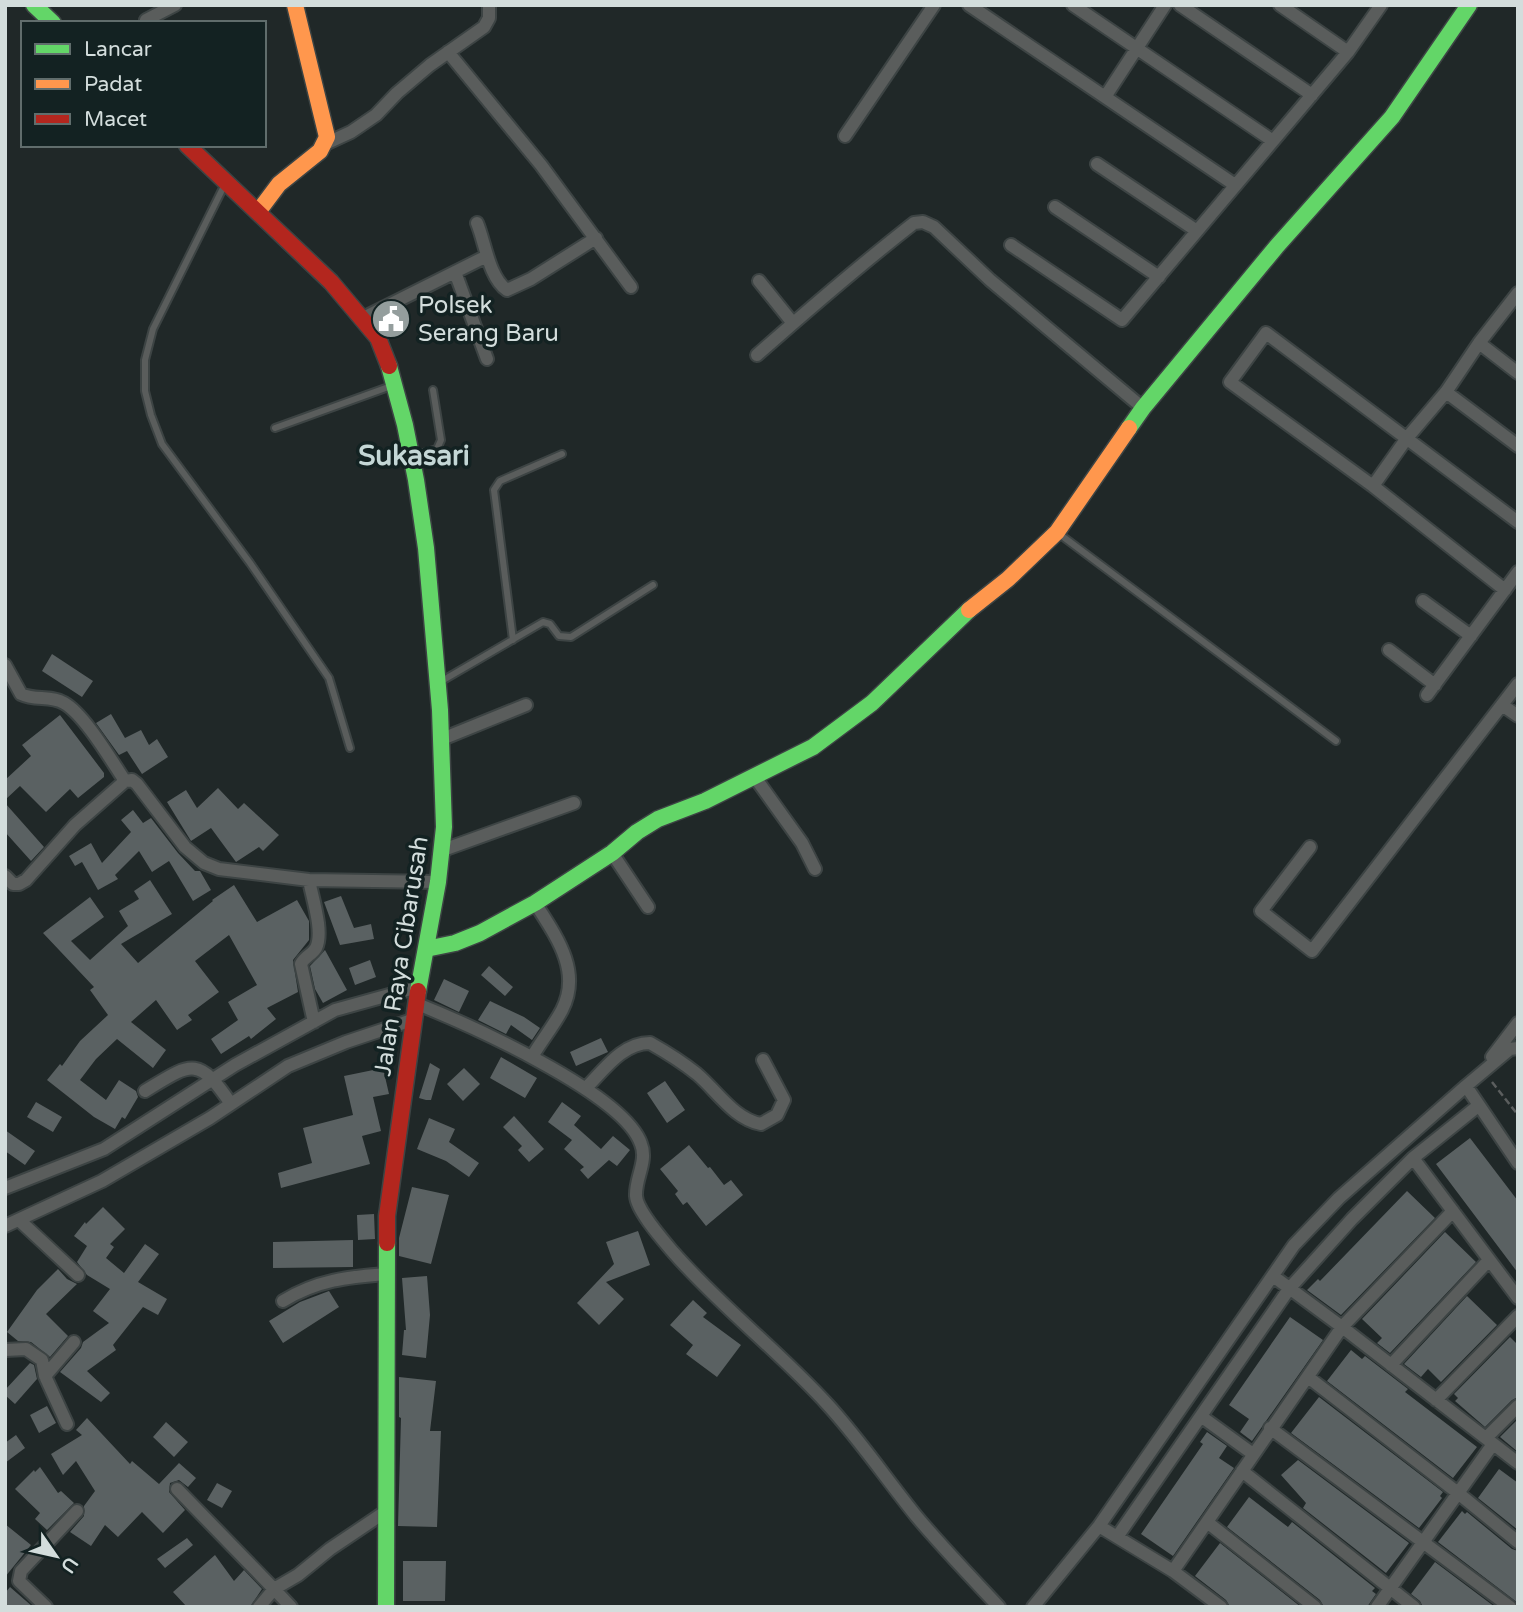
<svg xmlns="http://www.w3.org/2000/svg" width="1523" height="1612" viewBox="0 0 1523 1612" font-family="'Varela Round',sans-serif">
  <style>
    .building { fill: #5a6162 }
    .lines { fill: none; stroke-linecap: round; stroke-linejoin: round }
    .lane-casing { stroke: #3d4444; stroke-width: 10 }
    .street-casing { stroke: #3d4444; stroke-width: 16 }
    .fast-casing { stroke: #3d4444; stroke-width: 19 }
    .slow-casing { stroke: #3d4444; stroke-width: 19 }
    .jam-casing { stroke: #3d4444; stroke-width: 19 }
    .path { stroke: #5b5e5e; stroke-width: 2.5; stroke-dasharray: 7 3.5; stroke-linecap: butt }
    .lane { stroke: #5a5d5c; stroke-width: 6 }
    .street { stroke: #5a5d5c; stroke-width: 12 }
    .fast { stroke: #63d668; stroke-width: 16 }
    .slow { stroke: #ff974d; stroke-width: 16 }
    .jam { stroke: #b3261e; stroke-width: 16 }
    .labels { text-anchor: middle; stroke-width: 7; stroke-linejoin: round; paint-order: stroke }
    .poi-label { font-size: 24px; fill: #d3dddc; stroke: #132222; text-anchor: start }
    .street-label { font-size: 24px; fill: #d3dddc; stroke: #132222 }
    .quarter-label { font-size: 28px; font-weight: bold; fill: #c4d7d6; stroke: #132222 }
  </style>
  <rect width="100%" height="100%" fill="#202828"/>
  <path class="building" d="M52,654l41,27 -11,16 -40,-26z
    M111,714l14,24 16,-8 8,15 8,-6 11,18 -26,17 -15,-23 -8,4 -23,-32z
    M60,715l44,58v4l-26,21 -8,-9 -24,23 -26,-26 -15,14v-20l26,-24 -9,-11z
    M218,788l20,21 6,-6 35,32 -16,16 -4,-4 -23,15 -25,-34 -20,13 -24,-39 19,-12 11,18z
    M5,803l39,44 -13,14 -26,-29z
    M133,810l10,13 8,-5 27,35 17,18h5l11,19 -18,11 -24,-40 -17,11 -13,-21 -24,24 3,4 -20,11 -16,-28 -7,4 -6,-10 22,-13 11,20 29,-31 -10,-12z
    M150,880l22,34 -51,30 17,19 75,-62 -1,-1 22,-15 23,37 40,-22 12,21v19l-16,20 5,32 -31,16 9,11 -25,20 -2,-3 -28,18 -10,-15 27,-19 -10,-18 29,-17 -28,-50 -34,26 24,31 -31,23 4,5 -15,10 -21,-30 -25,22 35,28 -13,18 -36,-29 -21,20 -16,21 26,20 13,-20 17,11 2,6 -13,22 -3,-2 -7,12 -21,-12 -47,-37 13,-16 2,2 18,-25 28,-26 -18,-25 4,-3 -51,-54 47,-36 14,20 -33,24 19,19 38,-34 -9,-15 20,-12 -5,-8z
    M341,896l13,32 17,-4 3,15 -34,6 -16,-43z
    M325,950l22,40 -24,13 -8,-14 -5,-23z
    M370,960l6,17 -21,8 -6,-17z
    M489,966l24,21 -8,9 -24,-21z
    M444,979l25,12 -10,21 -25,-12z
    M490,1001l34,16 16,11 -8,12 -21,-15 -5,9 -28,-14z
    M601,1038l7,14 -32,14 -6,-14z
    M501,1057l36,21 -12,20 -35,-20z
    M430,1063l10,6 -9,31h-5l-7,-2z
    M383,1068l6,26 -16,3 8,34 -19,5 8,28 -89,24 -3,-15 34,-10 -9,-35 50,-13 -9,-39z
    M464,1068l16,16 -17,17 -16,-17z
    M665,1081l20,29 -18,13 -20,-30z
    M36,1102l26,15 -9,15 -26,-15z
    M562,1102l19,14 -7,9 27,24 12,-13 17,14 -13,16 -8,-6 -21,19 -8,-9 4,-3 -20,-18 8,-9 -24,-18z
    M514,1116l30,33 -15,13 -11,-12 4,-4 -19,-19z
    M429,1118l26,11 -6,13 30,21 -10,14 -23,-16 -29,-12z
    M5,1130l30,21 -10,14 -20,-14z
    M1470,1138l48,63v72l-82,-109z
    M689,1145l19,23 2,-1 14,18 7,-5 12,15 -37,31 -19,-24 -4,3 -8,-11 3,-3 -18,-22z
    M412,1187l37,8 -18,69 -32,-8v-18z
    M1407,1191l28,27 -94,97 -34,-25 11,-11 2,2z
    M103,1207l22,22 -15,15 4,3 -8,11 18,15 21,-29 14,10 -21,28 29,17 -9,16 -15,-8 -30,38 3,5 -29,21 23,22 -9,9 -41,-30 21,-24 2,-6 26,-19 -16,-12 17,-22 -23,-14 -10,-13 10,-16 -13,-10 11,-14 1,2z
    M374,1214l1,25 -17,1 -1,-25z
    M638,1231l12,34 -44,17 18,17 -25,26 -22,-22 37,-39 -8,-22z
    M1445,1232l31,30 -86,91 -13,-10 5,-5 -20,-19z
    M353,1240v27l-80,1v-26z
    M58,1269l9,10 10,5 -31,30 22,22 -18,21 -19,-15 -13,-1 -11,-9 30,-42z
    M427,1276l3,39 -4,43 -24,-3 2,-25h2l-4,-52z
    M329,1291l10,16 -56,36 -14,-22 31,-19z
    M1467,1296l30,29 -56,57 -13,-13 -7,8 -17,-13z
    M693,1300l14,13 -4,4 38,28 -24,32 -31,-23 7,-9 -23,-20z
    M1290,1317l33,23 -71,101 -12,-9 9,-13 -20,-14z
    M1510,1337l8,8v52l-6,3 -27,27 -30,-26 3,-3 -4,-4z
    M1351,1350l11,9 3,-3 43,33 -3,3 72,55 -24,31 -126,-97z
    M30,1363l4,2 3,14 -22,25 -10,-9v-5z
    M399,1377l37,4 -6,50h11l-4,96 -39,-1 3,-108 -2,-1z
    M1319,1397l124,95 -3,4 2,2 -23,30 -128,-95z
    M47,1406l9,17 -17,10 -9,-18z
    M87,1418l43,46 2,-3 27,23 20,-21 17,15 -8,9 -9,-7 -9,3 -1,9 16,18 -22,23 -21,-21 -24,25 -13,-12 -14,21 -21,-14 14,-16v-10l11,-15 -19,-30 -13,14 -12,-21 31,-19 -6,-5z
    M1518,1419v33l-18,-15z
    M166,1422l22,20 -14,15 -21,-20z
    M1207,1432l20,14 -8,12 15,10 -61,88 -32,-22 62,-90 -3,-2z
    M16,1435l9,13 -20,15v-20z
    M1298,1460l111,83 -23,30 -83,-65 3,-5 -25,-28z
    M40,1467l18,26 3,-2 13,12 -27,27 -12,-11 5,-6 -25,-24 19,-19 1,2z
    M1499,1469l19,14v47l-40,-32z
    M217,1483l15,8 -10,17 -15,-8z
    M1249,1497l39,30 4,-5 83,66 -3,3 4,3 -9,13h-43l-4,-7 -93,-73z
    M1462,1511l3,3 2,-2 45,37 6,2v52l-80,-61z
    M5,1524l26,21 -26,32z
    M187,1538l6,7 -28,23 -8,-9z
    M1220,1543l81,64h-71l-4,-7 -31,-24z
    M215,1555l19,26 10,-11 18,19 -12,18h-63l-14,-15z
    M403,1561h43l-1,40h-42z
    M1435,1562l60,45h-72l-3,-6 -9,-7z
    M10,1587l23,20h-28v-14z"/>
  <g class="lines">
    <g class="lane-casing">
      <path id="lane" d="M225,184l-72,145 -8,31v31l6,24 11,29 88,119 79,115 21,70
        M275,428l119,-43
        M413,456l24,-7 4,-9 -8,-50
        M1058,533l278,208
        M513,640l-19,-150 6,-9 62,-27
        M440,682l103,-60 7,2 9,12 12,1 82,-52"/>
    </g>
    <g class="street-casing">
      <path id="street" d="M969,5l266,180
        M1073,5l200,136
        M1180,5l132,90
        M1280,5l68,47
        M146,20l29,-15
        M448,52l93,113 90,122
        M1105,97l60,-92
        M845,136l89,-131
        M325,144l26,-12 25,-17 21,-22 33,-28 54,-38 5,-9v-13
        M1097,164l100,67
        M1055,207l104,70
        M477,223c8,19 12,55 30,67l24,-11 65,-41
        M1011,245l111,75 226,-268 33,-47
        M455,272l32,87
        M759,281l33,41
        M363,318l124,-62
        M1479,343l39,30
        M757,355c51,-45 103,-90 157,-132l9,-1 11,5 56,53 153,128
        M1446,392l72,54
        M1373,486l-143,-104 36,-49 252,189
        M1505,590l-132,-104 34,-48 39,-46 33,-49 39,-50
        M1423,601l48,35
        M1389,650l46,35
        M5,665l16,29c14,7 29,1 43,9 20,11 47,57 61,78
        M1427,695l91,-123
        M1502,705l16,11
        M442,739l84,-34
        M754,776l48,67 13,26
        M1310,847l-49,64 51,40 206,-267
        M443,850l131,-47
        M612,853l36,54
        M5,876l8,8h6l7,-4 49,-55 50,-44 7,-1 5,4 48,63 19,16 15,6 90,11 129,2
        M309,880c3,17 15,52 7,68 -4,7 -11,8 -15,16l13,58
        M415,1003c50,20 209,90 226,141 7,17 -6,34 -5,52 1,15 27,44 37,56 48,55 106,99 155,153 32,35 59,75 89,112 26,31 54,60 82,90
        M532,1057c9,-16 21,-30 30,-47 20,-39 -6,-74 -27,-107
        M1492,1057l26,-34
        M1466,1086l44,-37 8,-1
        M586,1088c18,-18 36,-45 64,-45 16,9 32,19 47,31 20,17 37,45 64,50l16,-9 7,-15 -21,-40
        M145,1091c46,-28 53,-36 86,13
        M1413,1158l105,140
        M5,1188l99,-39 131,-84 100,-55 83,-23
        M19,1220l59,55
        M5,1226l97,-45 108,-63 78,-52 58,-24 66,-22
        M1273,1276l69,51 176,136
        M283,1301c34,-21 65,-24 103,-27
        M5,1350l21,-1 16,11 3,16 22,48
        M1391,1365l98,-105
        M45,1376l29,-34
        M1308,1377l150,116 60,49
        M1436,1400l82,-84
        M1202,1417l51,37
        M1270,1428l240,179
        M1486,1438l32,-32
        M1242,1471l172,136
        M177,1489l97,100 24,-14 32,-26 55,-37
        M1207,1522l108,85
        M1099,1526l74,45 48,36
        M1117,1537l172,-248 63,-70 61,-61 65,-52
        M1173,1571l169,-244 111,-116
        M46,1607l-27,-26 2,-10 56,-60
        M259,1607l15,-18 17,18
        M1033,1607l66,-81 195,-281 45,-47 127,-112 52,77
        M1377,1607l116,-163"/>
    </g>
    <g class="fast-casing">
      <path id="fast" d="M34,5l19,18
        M389,366l16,59 11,55 10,68 14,162 4,117 -6,55 -20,109
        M1129,428l14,-20 134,-162 115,-129 77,-112
        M426,949l29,-6 25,-10 55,-30 77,-50 25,-21 21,-13 47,-18 108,-54 59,-44 97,-93
        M386,1607l1,-364"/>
    </g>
    <g class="slow-casing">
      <path id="slow" d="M258,212l21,-28 41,-33 7,-14 -32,-132
        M969,610l39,-31 49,-47 72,-104"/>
    </g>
    <g class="jam-casing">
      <path id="jam" d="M187,145l144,137 47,56 11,28
        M387,1243v-27l31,-225"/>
    </g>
    <path class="path" d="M1492,1082l26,33"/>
    <use href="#lane" class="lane"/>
    <use href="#street" class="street"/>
    <use href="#fast" class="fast"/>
    <use href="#slow" class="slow"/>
    <use href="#jam" class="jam"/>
  </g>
  <defs>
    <g id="civic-disc" transform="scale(2.0125)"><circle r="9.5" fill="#949e9d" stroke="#132222"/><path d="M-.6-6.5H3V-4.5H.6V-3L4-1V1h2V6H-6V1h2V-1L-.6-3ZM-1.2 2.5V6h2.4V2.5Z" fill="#fff"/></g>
  </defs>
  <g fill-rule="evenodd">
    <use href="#civic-disc" x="391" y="319"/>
  </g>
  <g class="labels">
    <g class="poi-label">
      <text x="418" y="313">Polsek<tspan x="418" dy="28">Serang Baru</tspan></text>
    </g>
    <g class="street-label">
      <text transform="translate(401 956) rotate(-81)" y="8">Jalan Raya Cibarusah</text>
    </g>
    <g class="quarter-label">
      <text x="414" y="465">Sukasari</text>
    </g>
  </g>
  <rect width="1523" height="1612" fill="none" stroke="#d3dddc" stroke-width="14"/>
  <rect x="21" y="21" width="245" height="126" fill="#132222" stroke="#606d6c" stroke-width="2"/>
  <rect x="35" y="44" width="35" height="10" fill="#63d668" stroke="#606d6c" stroke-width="2"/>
  <text x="84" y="56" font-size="21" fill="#d3dddc">Lancar</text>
  <rect x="35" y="79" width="35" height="10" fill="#ff974d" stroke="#606d6c" stroke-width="2"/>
  <text x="84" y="91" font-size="21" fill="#d3dddc">Padat</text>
  <rect x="35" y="114" width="35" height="10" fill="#b3261e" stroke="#606d6c" stroke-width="2"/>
  <text x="84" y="126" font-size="21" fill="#d3dddc">Macet</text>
  <g transform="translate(56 1556) rotate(124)" stroke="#132222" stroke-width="5" paint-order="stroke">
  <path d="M0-5L12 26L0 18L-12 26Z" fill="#d3dddc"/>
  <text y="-10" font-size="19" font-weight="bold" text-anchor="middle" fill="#d3dddc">U</text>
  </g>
</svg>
